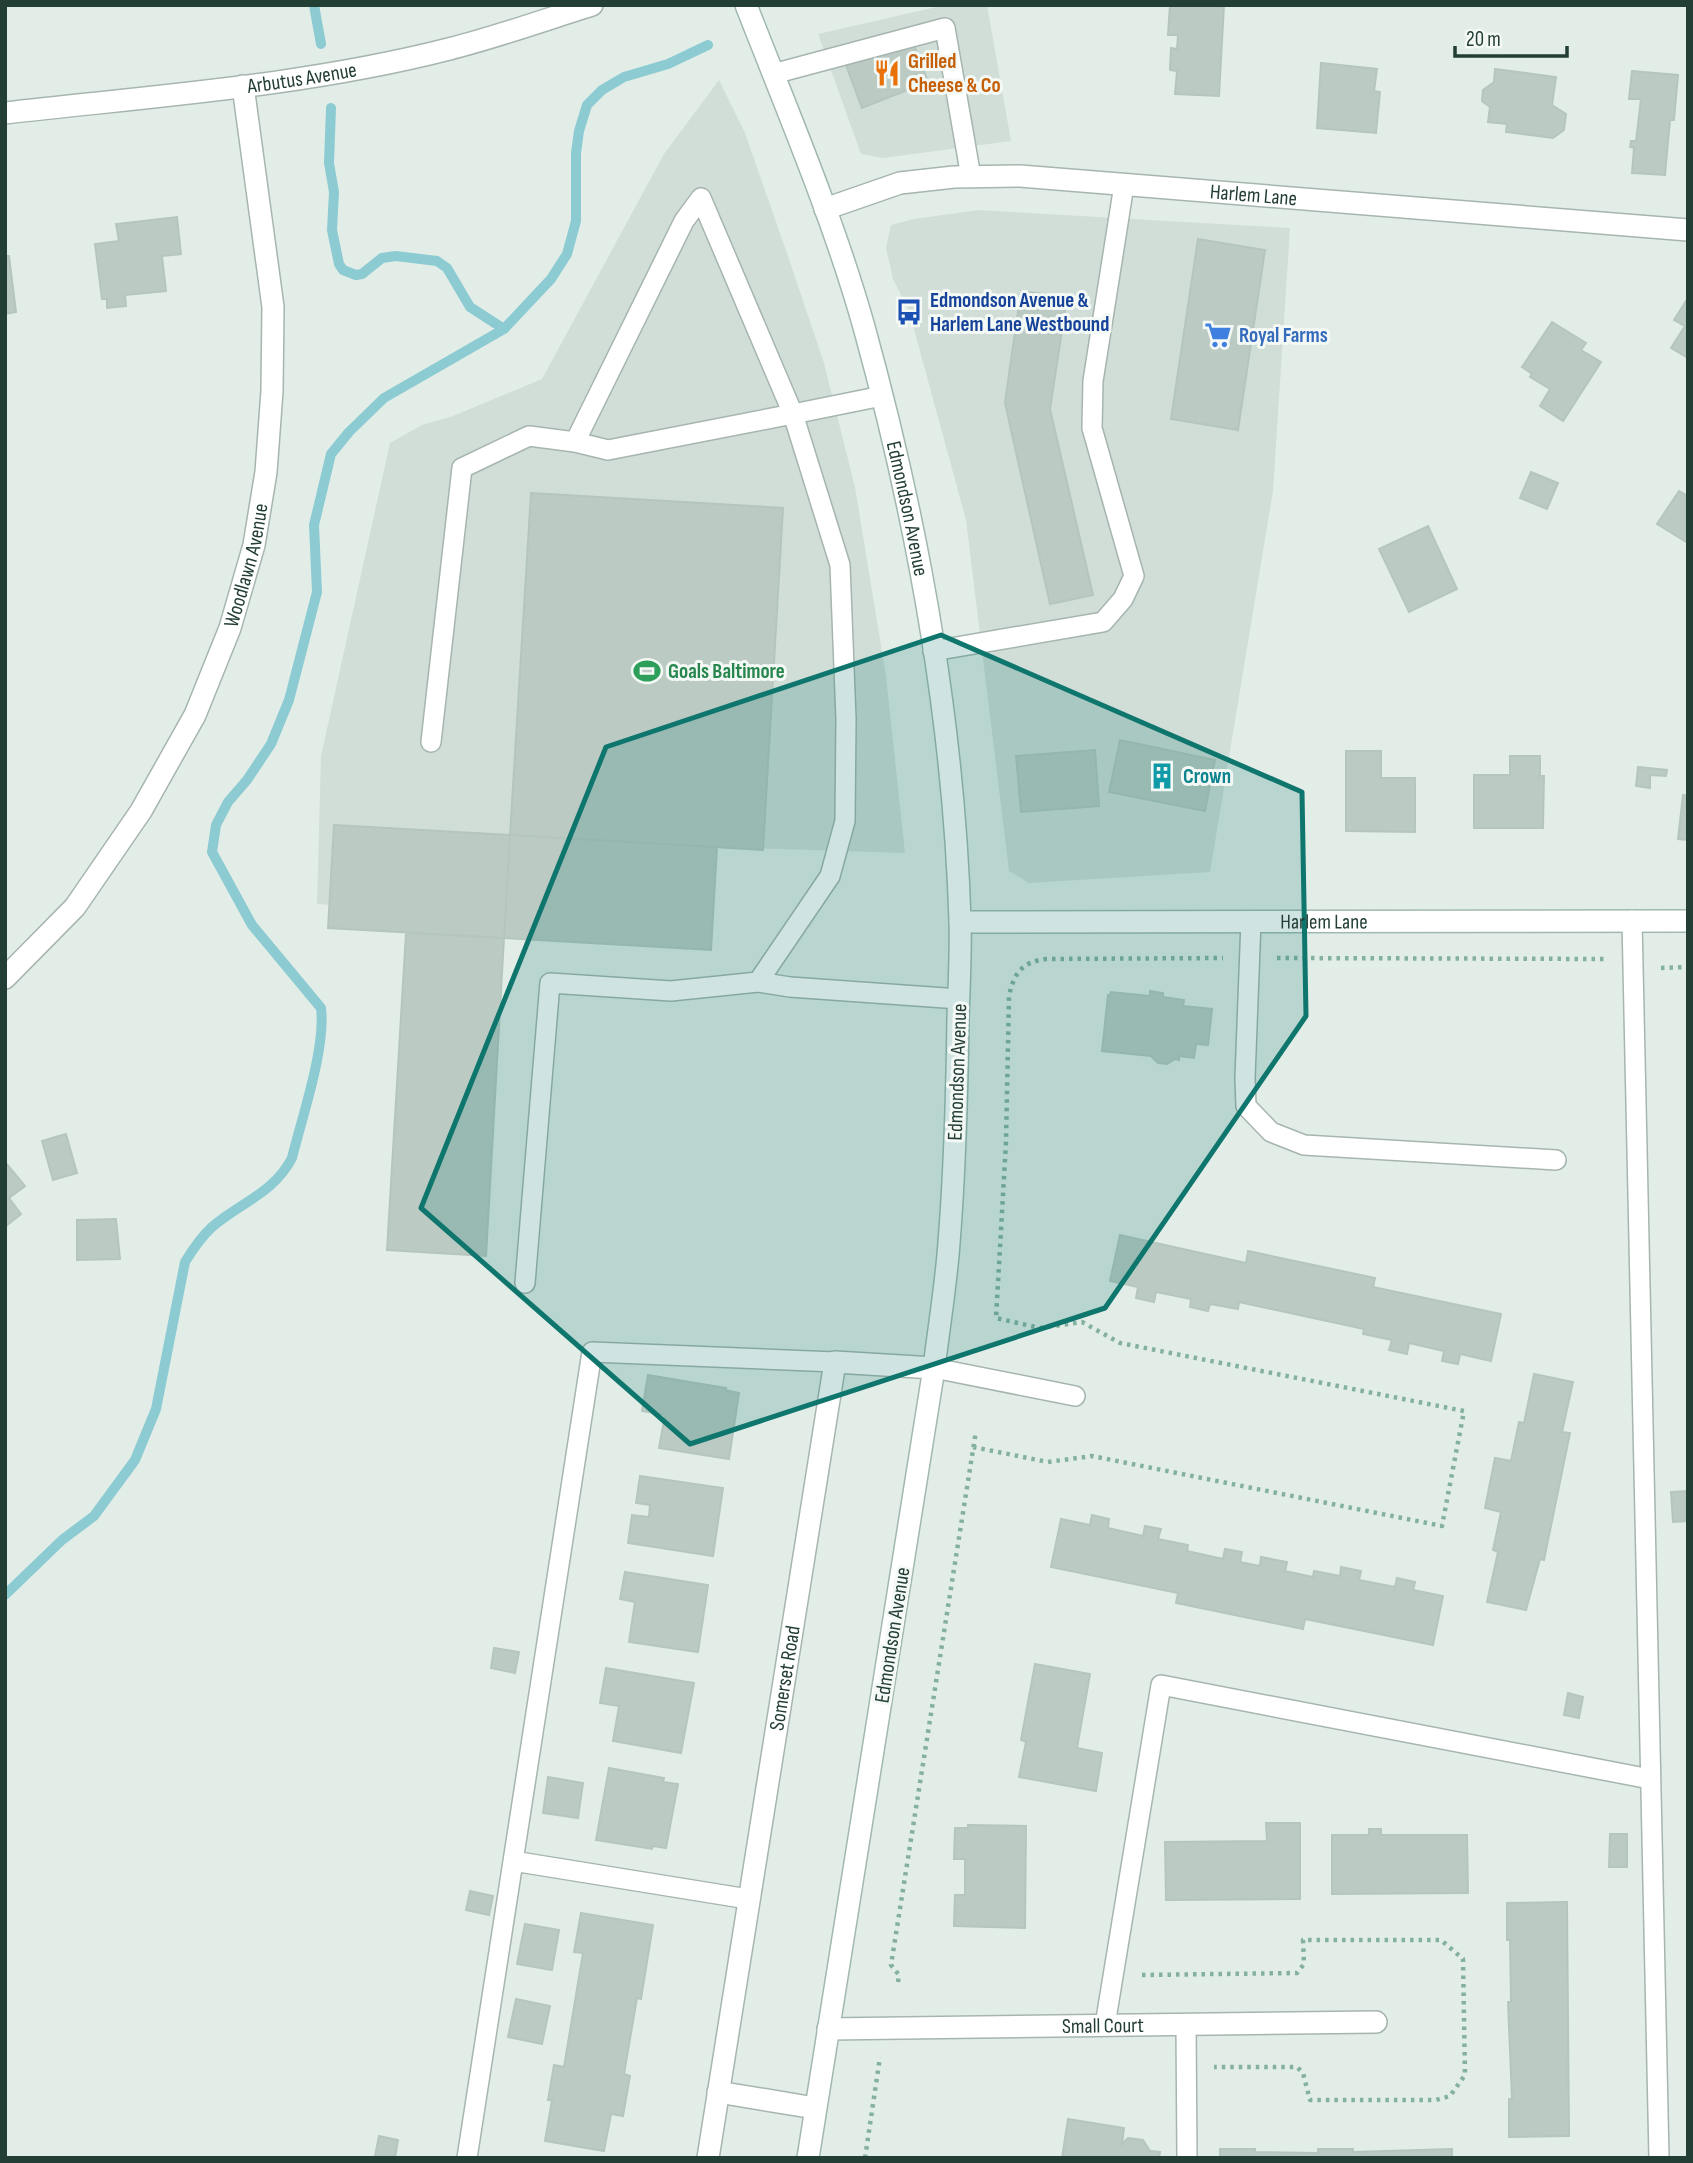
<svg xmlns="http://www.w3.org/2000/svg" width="1693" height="2163" viewBox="0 0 1693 2163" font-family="'Sofia Sans Condensed',sans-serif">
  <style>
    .built { fill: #d1ddd7 }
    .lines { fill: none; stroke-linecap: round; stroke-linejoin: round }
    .stream { stroke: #8ccbd1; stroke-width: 10 }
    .building { fill: #bbcbc3; stroke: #b5c6be; stroke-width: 2 }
    .lane-casing { stroke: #a6b5af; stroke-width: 22 }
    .street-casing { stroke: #a6b5af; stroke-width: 24 }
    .secondary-casing { stroke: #a1b8af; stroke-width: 24 }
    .path { stroke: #84b09f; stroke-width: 4.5; stroke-dasharray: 3.5 5; stroke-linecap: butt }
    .lane { stroke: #fff; stroke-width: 19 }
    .street { stroke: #fff; stroke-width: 21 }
    .secondary { stroke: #fff; stroke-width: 21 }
    .marked { fill: #0f766e; fill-opacity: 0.2; stroke: #0f766e; stroke-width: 5; stroke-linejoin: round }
    .labels { text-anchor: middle; stroke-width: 6; stroke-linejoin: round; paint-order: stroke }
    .food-label { font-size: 21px; font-weight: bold; fill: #c56008; stroke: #f4f9f6; text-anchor: start }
    .street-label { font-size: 21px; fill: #233e35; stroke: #f4f9f6 }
    .transit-label { font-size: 21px; font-weight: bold; fill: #164399; stroke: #f4f9f6; text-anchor: start }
    .shop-label { font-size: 21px; font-weight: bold; fill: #366cbe; stroke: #f4f9f6; text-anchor: start }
    .leisure-label { font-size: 21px; font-weight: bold; fill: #27864d; stroke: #f4f9f6; text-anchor: start }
    .culture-label { font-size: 21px; font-weight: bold; fill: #0d838f; stroke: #f4f9f6; text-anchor: start }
  </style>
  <rect width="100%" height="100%" fill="#e3ede8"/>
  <path class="built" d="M945,5h42l24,136 -128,17 -22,-4 -43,-120z
    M719,80l26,53 44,126 35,104 31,124 31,189 19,177 -187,-6 -10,81 -391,-24 4,-148 69,-313 32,-18 31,-9 89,-37 122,-225z
    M979,210l311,18 -17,263 -63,381 -181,11 -20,-12 -43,-351 -57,-209 -16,-32 -7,-31 5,-23 23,-6z"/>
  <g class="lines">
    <path class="stream" d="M314,5l7,39
      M331,108l-2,55 5,29 -2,38 7,34 4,6 13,5 6,-1 20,-16 14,-2 41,5 10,7 23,39 34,22
      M5,1595l57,-55 32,-24 41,-56 21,-51 29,-147c8,-13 16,-25 27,-35 29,-25 61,-33 80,-69 10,-41 34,-110 29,-150l-69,-83 -40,-73 4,-27 12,-23 19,-22 24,-36 18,-44 28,-108 -3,-67 17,-71 18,-22 35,-34 120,-69 47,-50 16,-25 9,-33v-68l3,-22 8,-26 15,-15 22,-13 44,-13 40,-19"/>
  </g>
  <path class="building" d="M1170,5h54l-5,91 -44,-2 2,-23 -7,-1 1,-22 6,1 1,-14h-10z
    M912,39l16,43 -66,26 -16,-43z
    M1321,63l56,6 -3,22 6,1 -4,41 -59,-5z
    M1495,69l61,8 -4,28 14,9 -2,16 -11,8 -47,-6 1,-8 -19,-2 2,-15 -8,-6 1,-11 11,-8z
    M1632,71l46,4 -4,45h-4l-5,55 -33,-2 2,-25 -4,-1 1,-6h5l5,-42h-12z
    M177,217l4,37 -19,2 4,35 -41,4 1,11 -19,2v-9h-5l-7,-55 24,-3 -3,-17z
    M1198,239l67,11 -27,180 -67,-11z
    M5,256h4l7,56 -11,2z
    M1021,291l46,6 -17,112 43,186 -43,9 -45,-201h1l-1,-1z
    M1688,298v60l-17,-10 14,-22 -11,-6z
    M1552,322l34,21 -5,7 20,12 -38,59 -23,-15 10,-17 -20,-12 2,-3 -10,-7z
    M1531,472l27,11 -11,26 -27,-11z
    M1679,491l9,5v47l-31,-19z
    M531,493l252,15 -20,342 -253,-15z
    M1428,526l29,63 -48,23 -30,-63z
    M1120,740l95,20 -10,51 -96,-19z
    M1095,750l4,56 -78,6 -5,-56z
    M1346,751h35v27h34v54l-69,-1z
    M1510,756h30v20h4l-1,52h-69v-53h36z
    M1638,767l29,3 -1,6 -16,-1v13l-14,-2z
    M1683,795l5,1v44l-10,-1z
    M334,825l176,10 -6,103 -176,-10z
    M510,835l207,12 -6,103 -207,-12z
    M406,933l98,5 -18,318 -99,-6z
    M1150,991l13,2v4l21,3 -1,6 29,3 -4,36 -12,-1 -2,14 -15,-2v4l-4,-1 -8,5 -9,-1 -7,-7 -49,-5 6,-56h2l1,-3 39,4z
    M66,1134l11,39 -24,7 -11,-39z
    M5,1162l20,24 -16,12 12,16 -16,13z
    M116,1219l4,40 -43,1v-40z
    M1120,1235l126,28 2,-12 127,27 -2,9 128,27 -10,47 -31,-7 -2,10 -16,-3 2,-10 -35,-8 -2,11 -18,-4 3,-10 -29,-6 1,-5 -125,-27 -1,7 -28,-5 -2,7 -18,-4 1,-8 -35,-7 -2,10 -18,-4 2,-11 -28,-6z
    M1534,1374l39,8 -11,50 8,1 -26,127 -4,-1 -14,51 -39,-8 11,-50 -5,-2 8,-38 -16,-4 10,-50 16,3 8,-39 5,1z
    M648,1375l78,13 -1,2 14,3 -10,66 -70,-11 6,-33 -23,-4z
    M640,1476l83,12 -10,68 -85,-13 4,-28 17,2 1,-12 -14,-2z
    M1688,1491v30l-15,1 -2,-30z
    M1092,1515l17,4 -1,9 35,8 2,-10 16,3 -3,10 30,6 -1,6 36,8 2,-10 17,3 -2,10 20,4 1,-9 26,5 -2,9 28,6 1,-6 26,5 1,-9 20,4 -2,9 36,7 2,-9 18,4 -2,8 30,6 -10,49 -128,-26 -2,10 -127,-26 2,-10 -127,-26 10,-48 29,6z
    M625,1572l83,13 -10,67 -69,-10 6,-40 -15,-3z
    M494,1648l25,4 -4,21 -24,-5z
    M1035,1664l55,10 -13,74 25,5 -6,38 -77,-14 7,-35 -5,-2z
    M606,1668l88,15 -13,70 -68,-12 6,-35 -19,-3z
    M1568,1693l15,4 -4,21 -15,-3z
    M609,1768l55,10 -1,4 15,2 -12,64 -13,-2 -1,3 -56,-9z
    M548,1777l35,6 -5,35 -35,-5z
    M1266,1823h34v76l-134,1 -1,-58 102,-1z
    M968,1825l58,1 -1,102 -71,-2 1,-31h10v-36h-11l1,-31h13z
    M1369,1829h12v6h86l1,58 -136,1v-59h37z
    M1610,1834h17v33h-18z
    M470,1891l23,5 -4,19 -23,-5z
    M1567,1902l2,234 -60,1v-38h3l-4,-97h3l-1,-62h-3v-37z
    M581,1913l72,12 -12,74 -4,-1 -13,76 6,2 -7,40 -12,-2 -7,37 -59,-10 7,-41h-4l6,-35 10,2 19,-114 -9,-1z
    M525,1924l34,6 -7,40 -35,-6z
    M516,1999l34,7 -8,38 -34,-7z
    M1068,2119l56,9 -2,16 6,-6 15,2 7,11 10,1 -1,6h-97z
    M379,2136l19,4 -3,18 -20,-2z
    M1220,2149h35v3l63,1v-4h35v3l99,-3v9h-232z"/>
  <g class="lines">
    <g class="lane-casing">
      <path id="lane" d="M773,74l172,-46 26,149
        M701,198l92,216 -185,36 -33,-8 109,-221z
        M882,396l-89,18 47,151 6,154 -1,102 -15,55 -72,106 32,5 169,12
        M933,651l170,-29 20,-23 11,-23 -42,-148 1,-47 31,-196
        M431,742l31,-274 67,-32 46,6
        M1632,920l27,1238
        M1251,921l-6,157 1,28 25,26 33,13 252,15
        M525,1283l25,-300 121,8 87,-9
        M934,1368l141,28
        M513,1861l235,38
        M1186,2024l1,134
        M1105,2025l56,-340 489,94
        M467,2158l125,-806 243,10"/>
    </g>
    <g class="street-casing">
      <g id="street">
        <path id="s1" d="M5,113c148,-17 299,-27 444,-64 48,-12 95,-29 143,-44"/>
        <path id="s2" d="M825,209l75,-26 54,-6 66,-1 668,54"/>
        <path id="s3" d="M5,978l70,-71 66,-96 54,-96 35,-87 24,-83 12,-73 6,-81 1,-84 -30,-221"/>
        <path id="s4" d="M828,2029l548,-7"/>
        <path d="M718,2092l97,16"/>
        <path id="s5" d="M708,2158l127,-796 99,6"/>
      </g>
    </g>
    <g class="secondary-casing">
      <g id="secondary">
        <path id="s6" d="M746,5c41,105 88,215 118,322 53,192 90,395 96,594 1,32 -1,65 -2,98 -1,75 -3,149 -9,224 -3,42 -10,83 -15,125l-126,790"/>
        <path id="s7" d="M960,922l728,-1"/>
      </g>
    </g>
    <path class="path" d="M1277,958l327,1
      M1661,968l27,-1
      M973,1447l75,15 44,-6 350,70 22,-115 -344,-68 -38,-21 -42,6 -44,-10 10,-176 3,-146c5,-23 13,-34 37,-37l177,-1
      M1142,1975l155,-2 7,-9 -1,-24h138l22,19 2,116 -15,21 -14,4h-126l-7,-27 -6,-6h-83
      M898,1982l1,-7 -8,-10 85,-534
      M865,2158l15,-101"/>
    <use href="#lane" class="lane"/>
    <use href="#street" class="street"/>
    <use href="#secondary" class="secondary"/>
  </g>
  <path class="marked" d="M941,635l361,157 4,224 -201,292 -415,136 -269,-236 185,-461z"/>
  <defs>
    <g id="restaurant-bare" transform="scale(2.1)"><path d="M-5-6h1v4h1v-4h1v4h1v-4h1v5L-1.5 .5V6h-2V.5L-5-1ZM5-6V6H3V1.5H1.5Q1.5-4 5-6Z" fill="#e8710a" stroke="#f4f9f6" stroke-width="2.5" paint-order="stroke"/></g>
    <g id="bus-bare" transform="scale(2.1)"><path d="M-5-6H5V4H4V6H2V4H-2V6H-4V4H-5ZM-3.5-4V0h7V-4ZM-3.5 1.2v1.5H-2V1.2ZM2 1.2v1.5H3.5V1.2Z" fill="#1a4fb4" stroke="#f4f9f6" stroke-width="2.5" paint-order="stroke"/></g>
    <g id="supermarket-bare" transform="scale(2.1)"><path d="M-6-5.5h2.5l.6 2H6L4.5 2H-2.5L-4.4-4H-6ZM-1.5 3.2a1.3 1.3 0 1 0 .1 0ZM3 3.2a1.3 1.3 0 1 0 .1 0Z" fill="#3f7fe0" stroke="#f4f9f6" stroke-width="2.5" paint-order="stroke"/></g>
    <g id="stadium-bare" transform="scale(2.1)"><path d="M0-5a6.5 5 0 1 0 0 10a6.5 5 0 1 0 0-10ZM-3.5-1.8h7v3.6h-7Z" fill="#2e9e5b" stroke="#f4f9f6" stroke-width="2.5" paint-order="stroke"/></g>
    <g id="building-bare" transform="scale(2.1)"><path d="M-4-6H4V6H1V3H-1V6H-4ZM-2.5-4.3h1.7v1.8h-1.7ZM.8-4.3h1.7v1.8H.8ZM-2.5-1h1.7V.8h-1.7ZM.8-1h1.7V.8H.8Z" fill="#0f9aa8" stroke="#f4f9f6" stroke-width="2.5" paint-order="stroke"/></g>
  </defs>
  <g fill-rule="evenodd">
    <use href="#restaurant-bare" x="887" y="73"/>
    <use href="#bus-bare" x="909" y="312"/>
    <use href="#supermarket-bare" x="1218" y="335"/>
    <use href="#stadium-bare" x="647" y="671"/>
    <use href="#building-bare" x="1162" y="776"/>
  </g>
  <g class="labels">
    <g class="food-label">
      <text x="908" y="68">Grilled<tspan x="908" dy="24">Cheese &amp; Co</tspan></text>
    </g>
    <g class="street-label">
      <text dy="7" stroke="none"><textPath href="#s1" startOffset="299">Arbutus Avenue</textPath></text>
      <text dy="7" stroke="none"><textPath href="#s2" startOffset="434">Harlem Lane</textPath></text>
      <text dy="7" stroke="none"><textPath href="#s6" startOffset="530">Edmondson Avenue</textPath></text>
      <text dy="7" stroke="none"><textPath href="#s3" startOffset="485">Woodlawn Avenue</textPath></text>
      <text dy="7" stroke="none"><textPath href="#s7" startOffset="364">Harlem Lane</textPath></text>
      <text transform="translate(957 1072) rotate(-88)" y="7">Edmondson Avenue</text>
      <text transform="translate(892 1635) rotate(-81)" y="7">Edmondson Avenue</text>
      <text dy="7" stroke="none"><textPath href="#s5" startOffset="486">Somerset Road</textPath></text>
      <text dy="7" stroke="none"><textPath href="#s4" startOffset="275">Small Court</textPath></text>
    </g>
    <g class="transit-label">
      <text x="930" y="307">Edmondson Avenue &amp;<tspan x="930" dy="24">Harlem Lane Westbound</tspan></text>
    </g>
    <g class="shop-label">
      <text x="1239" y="342">Royal Farms</text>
    </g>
    <g class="leisure-label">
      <text x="668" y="678">Goals Baltimore</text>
    </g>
    <g class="culture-label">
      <text x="1183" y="783">Crown</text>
    </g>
  </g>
  <rect width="1693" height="2163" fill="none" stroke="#233e35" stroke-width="14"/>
  <path d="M1455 46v10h112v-10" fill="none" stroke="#233e35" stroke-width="3.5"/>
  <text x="1466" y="46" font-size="21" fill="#233e35" stroke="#f4f9f6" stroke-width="5" paint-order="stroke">20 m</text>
</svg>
